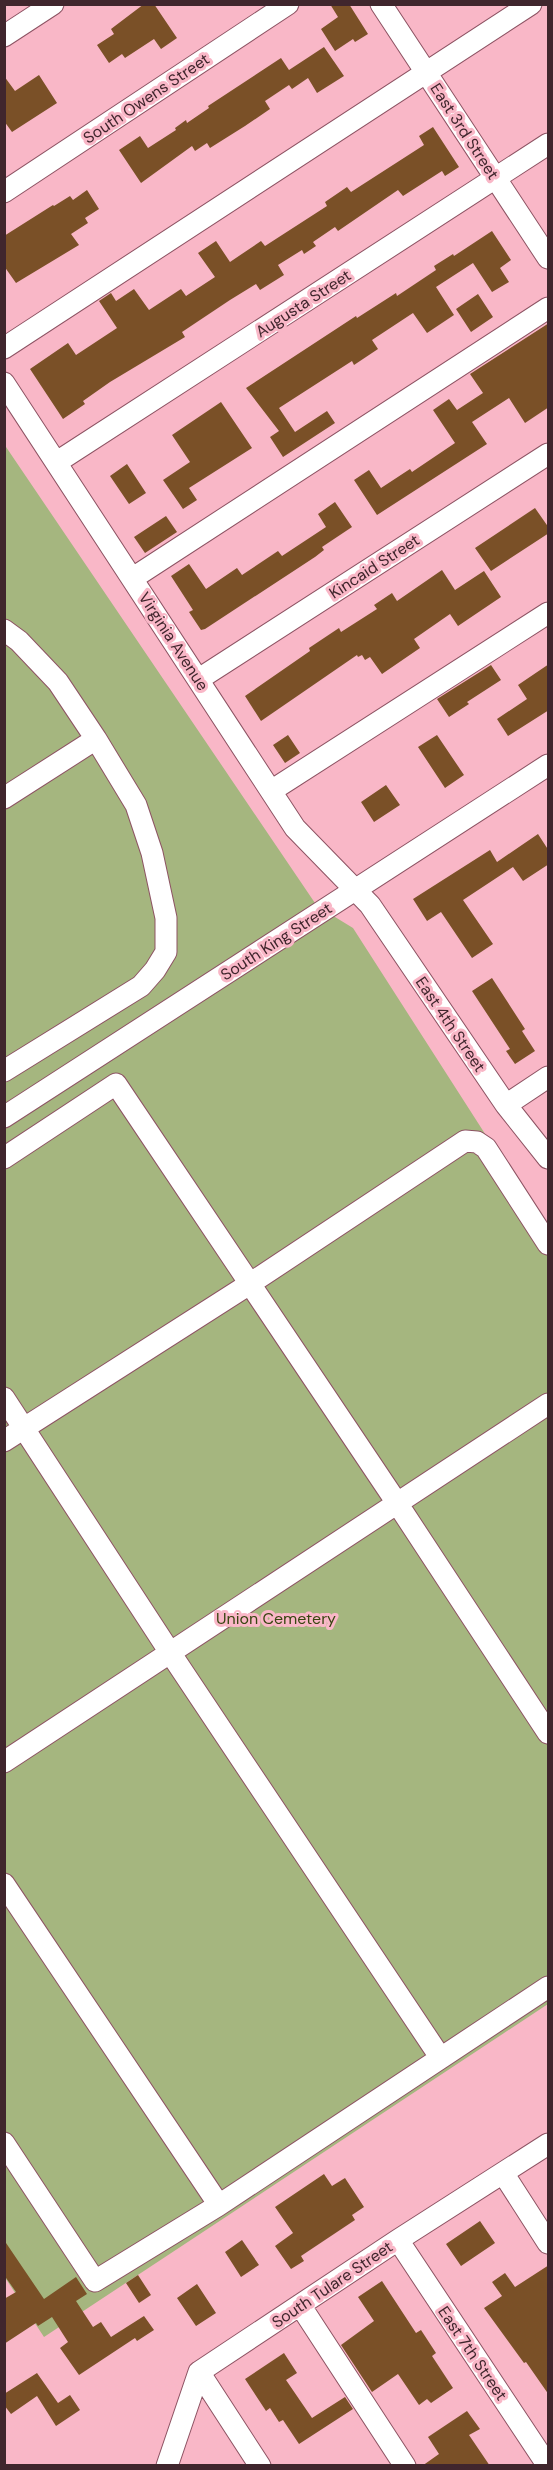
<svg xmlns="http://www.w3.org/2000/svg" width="553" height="2470" viewBox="0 0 553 2470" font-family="'DM Sans',sans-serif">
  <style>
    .green { fill: #a5b67f }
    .building { fill: #7a5027 }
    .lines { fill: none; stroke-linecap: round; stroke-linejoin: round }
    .minor-casing { stroke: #8d5363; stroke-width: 23 }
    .minor { stroke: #fff; stroke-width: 21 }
    .labels { text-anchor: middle; stroke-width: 6; stroke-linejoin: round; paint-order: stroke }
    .street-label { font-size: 16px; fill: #40262d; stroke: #f9b7c7 }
    .park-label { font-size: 16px; fill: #374510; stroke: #f9b7c7 }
  </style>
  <rect width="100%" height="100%" fill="#f9b7c7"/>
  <path class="green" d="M4,444l313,462 36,22 195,304v772l-504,333 -40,-61z"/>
  <path class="building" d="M144,4h10l23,34 -16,11 -7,-10 -29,19 -3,-4 -13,9 -12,-18 17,-11 -3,-5z
    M330,4h19l19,30 -13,8 -2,-3 -18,12 -14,-22 17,-12z
    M324,47l20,29 -27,17 -9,-15 -16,11 -3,-4 -24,16 5,8 -25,17 -35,22 -3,-5 -12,8 -3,-5 -51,37 -22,-33 21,-14 8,12 28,-18 -1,-2 11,-8 1,3 22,-15 -1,-2 73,-48 8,12z
    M39,75l18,28 -45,29 -8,-11v-45l11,15z
    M433,127l26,40 -14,9 -3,-5 -39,25 -5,-6 -60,41 -3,-4 -22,15 3,4 -12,8 -2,-4 -24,15 6,10 -24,15 -4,-6 -26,16 -48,32 3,5 -75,45 -27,19 2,3 -22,15 -33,-50 38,-26 8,12 41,-27 -18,-27 12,-8 5,8 18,-12 15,21 32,-21 5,7 29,-19 -17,-24 18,-12 14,21 31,-21 4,5 62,-40 -2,-4 22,-15 4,5 73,-47 -5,-9z
    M87,190l12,19 -14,9 3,5 -17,11 8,11 -63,38 -12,-17v-30l49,-31 1,1 16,-10 3,4z
    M492,231l19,29 -11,8 9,14 -17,10 -19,-29 -37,24 18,28 -27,18 -14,-20 -41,27 6,9 -24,16 -2,-4 -73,47 16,24 32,-21 8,12 -52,34 -13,-20 9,-6 -33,-43 110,-72 1,2 39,-25 1,3 39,-26 -2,-4 19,-12 1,2z
    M478,294l15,23 -22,15 -15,-23z
    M549,323v84l-24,16 -16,-25 -37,24 15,22 -110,71 -23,-35 15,-10 12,18 29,-19 2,3 43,-29 -22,-33 16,-11 8,11 26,-17 -13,-19z
    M221,402l31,46 -63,40 8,12 -14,9 -20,-29 27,-18 -18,-27z
    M127,464l19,29 -17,11 -19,-28z
    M335,502l17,25 -30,20 2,3 -9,7 -110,72 -4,1 -12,-18 4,-2 -22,-34 18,-12 17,25 31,-21 5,7 36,-24 4,5 44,-29 -8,-13z
    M535,508l14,20v5l-58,38 -16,-23z
    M166,516l11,16 -32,21 -11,-16z
    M442,570l13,20 29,-19 17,26 -43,29 -8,-12 -36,25 6,9 -38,26 -12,-17 -5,3 -3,-5 -4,2 -1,-2 -96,66 -16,-25 65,-45 -1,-3 30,-20 2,4 36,-23 -3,-4 18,-12 5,8z
    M549,664v46l-41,26 -11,-17 30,-20 -9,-14z
    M491,665l10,15 -34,22 2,2 -20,13 -12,-18z
    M288,735l12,18 -15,10 -12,-18z
    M437,735l27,40 -19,13 -27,-41z
    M386,785l14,20 -26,17 -13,-20z
    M538,834l11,17v13l-26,17 -10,-14 -50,33 30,44 -21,14 -31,-46 -14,9 -14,-22 77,-49 7,12z
    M492,978l33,51 -3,2 13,20 -20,13 -9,-13 4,-2 -38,-58z
    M324,2174l8,12 13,-8 19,29 -12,8 3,5 -54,36 3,5 -13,8 -16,-23 18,-13 -18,-26z
    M480,2221l15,22 -34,23 -15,-22z
    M4,2240l40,59 32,-22 11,17 -11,7 17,26 8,-5 10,15 33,-21 10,14 -17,11 -2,-3 -56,37 -19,-27 8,-6 -16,-25 -14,9 -2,-3 -32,21v-45l12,-7 -12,-17z
    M242,2240l17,25 -18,12 -16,-25z
    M549,2265v130l-23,-33 -2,1 -40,-55 18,-12 -10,-14 13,-9 10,14z
    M138,2275l13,20 -12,8 -13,-20z
    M382,2281l34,52 5,-3 15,23 -4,3 21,32 -22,15 -4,-4 -8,6 -21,-31 -26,18 -31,-47 33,-24 -16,-24z
    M197,2284l19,29 -20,13 -19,-28z
    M284,2353l13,20 -11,7 26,38 33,-21 8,12 -54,35 -16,-24 -4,2 -9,-14 -4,3 -21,-32z
    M37,2373l21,30 12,-8 10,15 -24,16 -19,-30 -26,18 -7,-9v-11z
    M467,2411l13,18 -11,6 21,31h-68l17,-12 -11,-17z"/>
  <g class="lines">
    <g class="minor-casing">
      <path id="minor" d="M381,4l167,254
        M4,36l49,-32
        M4,192l284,-188
        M4,348l527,-344
        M4,383l291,445 75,77 136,200 42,53
        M57,462l491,-318
        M133,578l415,-270
        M4,630l15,11 39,41 38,57 40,66 16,48 14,65v34l-11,18 -14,16 -137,85
        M199,679l349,-225
        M271,791l277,-178
        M4,798l92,-59
        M506,1105l42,-28
        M4,1117l544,-352
        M4,1158l112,-74 281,419 151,230
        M4,1398l167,256 269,403
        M4,1441l247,-158 214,-142 12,1 9,6 62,96
        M4,1762l544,-358
        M4,1884l215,321
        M4,2143l91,138 124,-76 329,-218
        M503,2173l45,70
        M398,2240l150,226
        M300,2305l105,161
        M199,2372l61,94
        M167,2466l32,-94 199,-132 150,-96"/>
    </g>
    <use href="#minor" class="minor"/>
  </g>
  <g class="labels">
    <g class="street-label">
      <text transform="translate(146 98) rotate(-34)" y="6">South Owens Street</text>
      <text transform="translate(465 131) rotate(57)" y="6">East 3rd Street</text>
      <text transform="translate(303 303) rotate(-33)" y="6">Augusta Street</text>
      <text transform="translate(374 566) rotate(-33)" y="6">Kincaid Street</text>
      <text transform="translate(174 641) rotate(57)" y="6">Virginia Avenue</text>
      <text transform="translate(276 941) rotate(-33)" y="6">South King Street</text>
      <text transform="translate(451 1024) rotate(56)" y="6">East 4th Street</text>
      <text transform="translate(332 2284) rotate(-34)" y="6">South Tulare Street</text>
      <text transform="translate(473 2353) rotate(56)" y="6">East 7th Street</text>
    </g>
    <g class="park-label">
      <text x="276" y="1624">Union Cemetery</text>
    </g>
  </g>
  <rect width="553" height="2470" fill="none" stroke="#40262d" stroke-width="12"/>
</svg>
